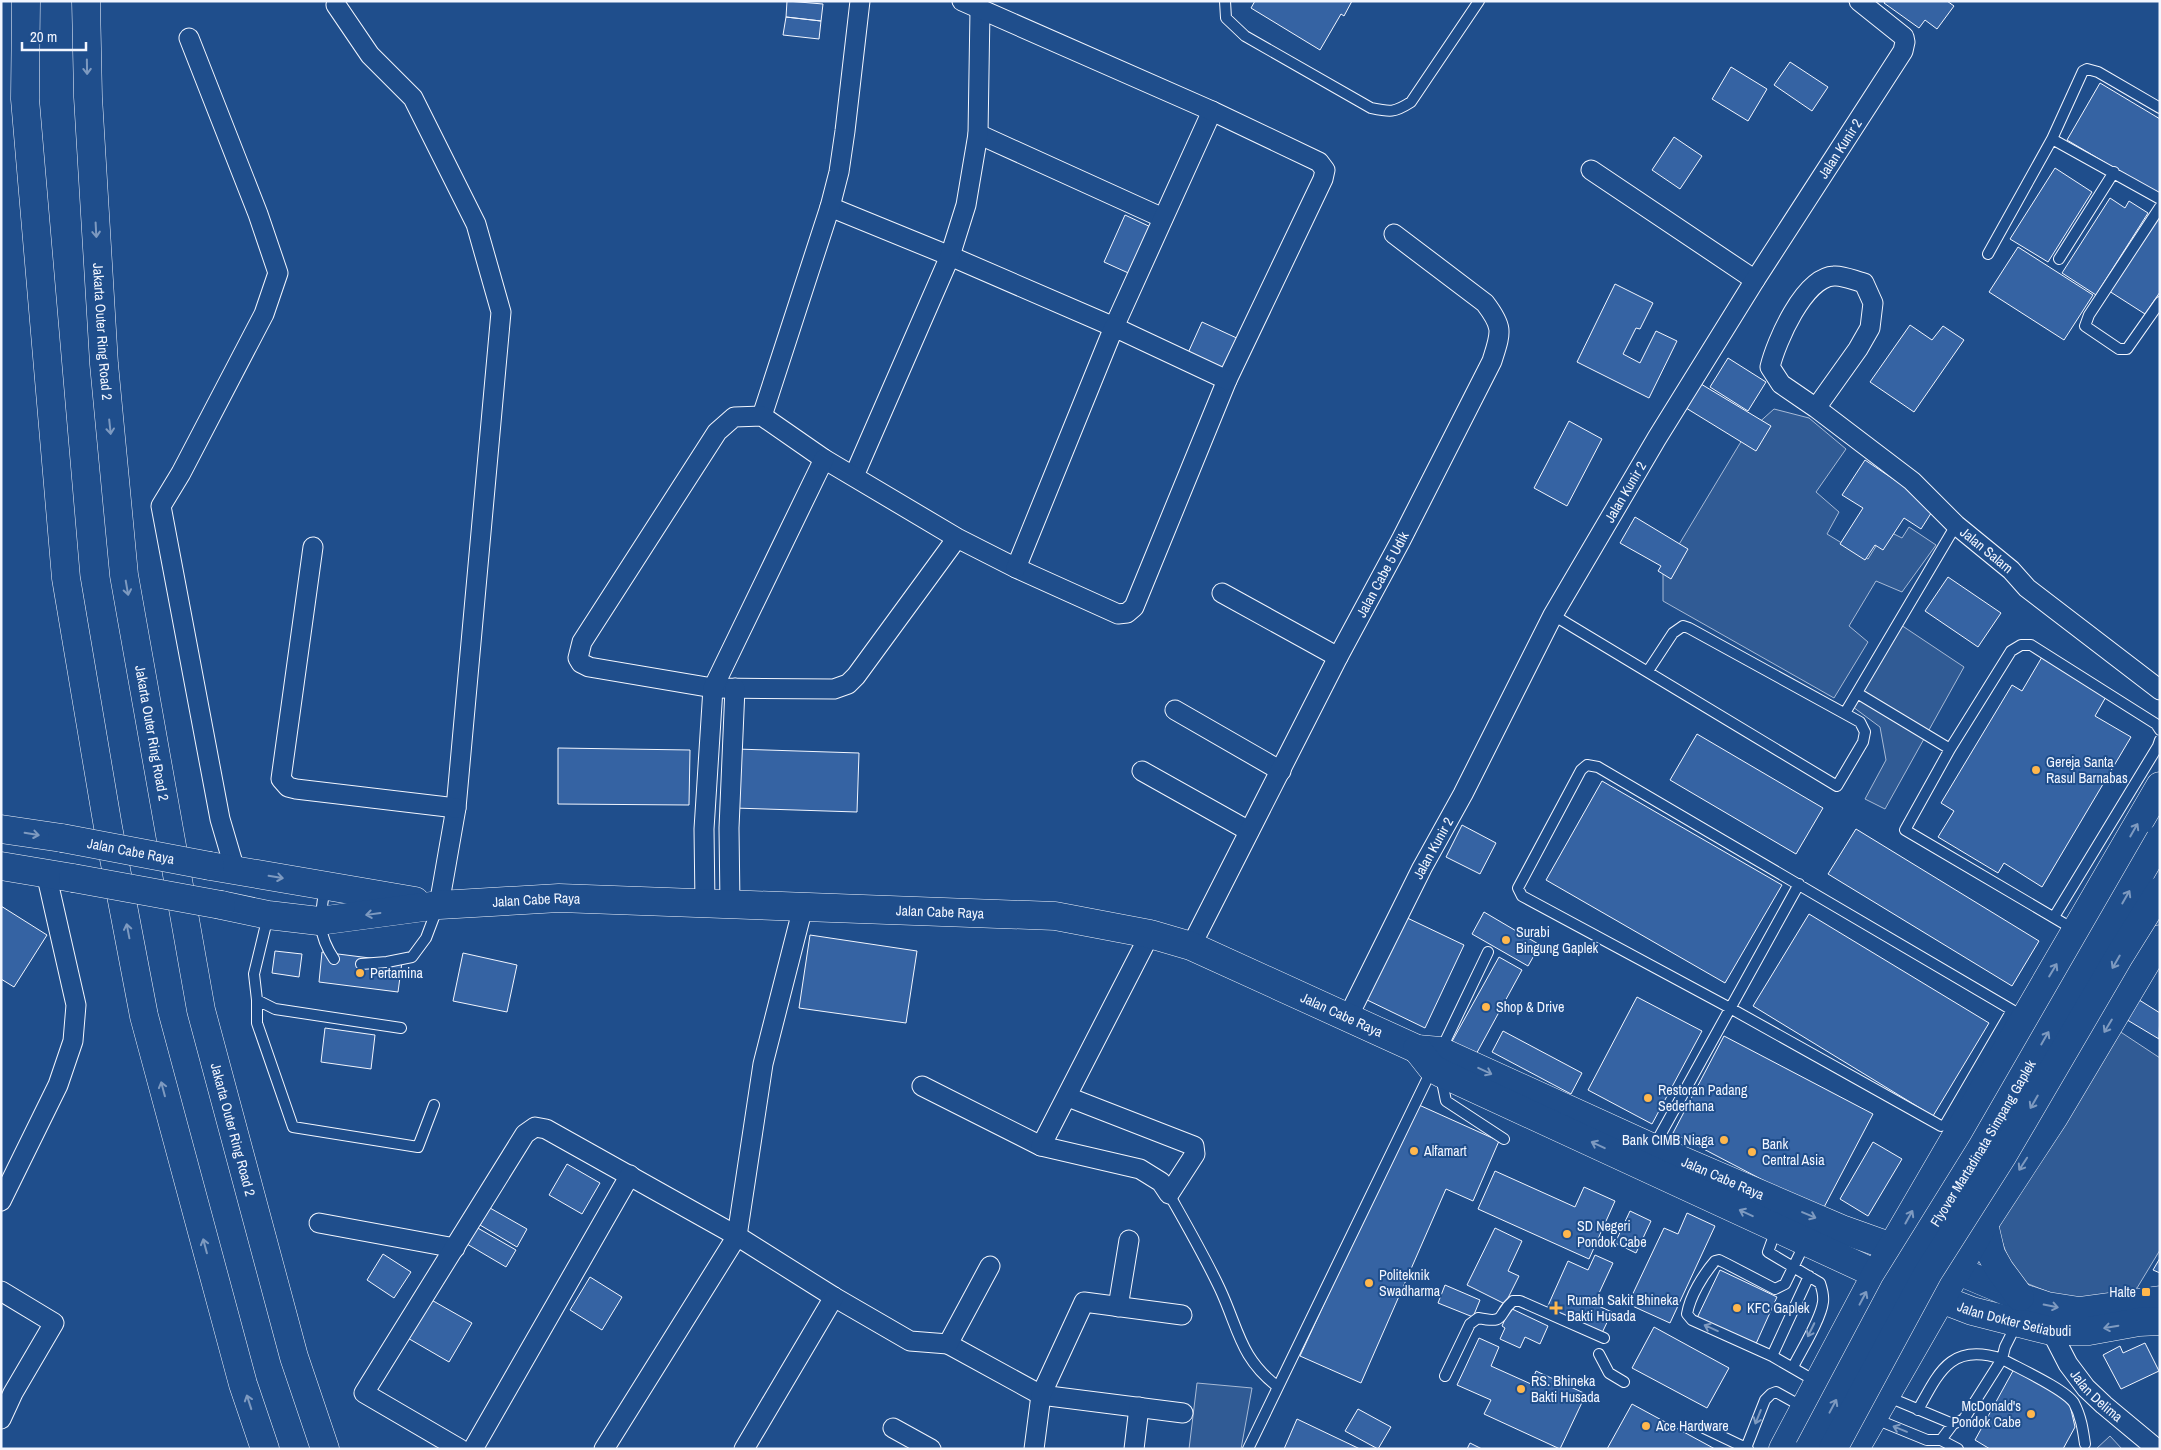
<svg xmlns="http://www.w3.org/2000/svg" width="2161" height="1450" viewBox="0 0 2161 1450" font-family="'Archivo Narrow',sans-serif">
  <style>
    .green { fill: #305b95; stroke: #a8bbd7 }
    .building { fill: #3563a3; stroke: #f2f6ff }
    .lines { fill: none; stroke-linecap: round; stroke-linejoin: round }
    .lane-casing { stroke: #f2f6ff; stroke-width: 12 }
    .street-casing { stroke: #f2f6ff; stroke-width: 21 }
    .secondary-casing { stroke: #f2f6ff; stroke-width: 29 }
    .highway-casing { stroke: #f2f6ff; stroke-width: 29 }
    .lane { stroke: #1f4e8c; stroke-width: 10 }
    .street { stroke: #1f4e8c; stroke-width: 19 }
    .secondary { stroke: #1f4e8c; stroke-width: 28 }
    .highway { stroke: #1f4e8c; stroke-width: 28 }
    .secondary-bridge-casing { stroke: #f2f6ff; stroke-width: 29; stroke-linecap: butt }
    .highway-bridge-casing { stroke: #f2f6ff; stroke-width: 29; stroke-linecap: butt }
    .secondary-bridge { stroke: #1f4e8c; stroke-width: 28 }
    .highway-bridge { stroke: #1f4e8c; stroke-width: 28 }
    .oneway { stroke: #7e9ac0 }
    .poi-dot { fill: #ffb74d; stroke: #1f4e8c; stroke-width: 2 }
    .labels { text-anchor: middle; stroke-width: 4; stroke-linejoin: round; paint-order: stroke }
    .street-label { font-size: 14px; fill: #f2f6ff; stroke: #1f4e8c }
    .poi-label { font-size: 14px; fill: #f2f6ff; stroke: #1f4e8c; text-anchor: start }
  </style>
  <rect width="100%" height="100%" fill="#1f4e8c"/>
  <path class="green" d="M1774,409l35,9 37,31 -30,43 23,20 -12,22 41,25 18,-29 16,8 7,-11 27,18 -34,47 -26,-11 -27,45 19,16 -34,56 -171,-97v-30l82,-136z
    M1901,625l63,42 -79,142 -20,-10 21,-39 -6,-33 -27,-20z
    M2116,1029l44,29v192l-23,38 -30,10 -36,3 -50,-20 -10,-15 -15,-41z
    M1197,1383l55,5 -11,61h-52z
    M2110,1436l12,13h-26z"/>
  <path class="building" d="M787,1l36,3 -2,17 -35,-4z
    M1255,1h97l-8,15 -3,-2 -21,36 -69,-42z
    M1885,1h62l7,5 -17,23 -12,-9 -6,8 -35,-25z
    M786,17l35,4 -2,18 -36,-4z
    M1790,62l38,25 -16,24 -38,-26z
    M1731,67l36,22 -19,32 -36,-22z
    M2100,83l60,36v76l-93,-55z
    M1674,137l28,19 -22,33 -28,-19z
    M2055,168l37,24 -44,70 -38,-23z
    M2110,198l15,10 4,-7 19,12 -52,82 -34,-22z
    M1125,215l30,14 -20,47 -31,-14z
    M2160,215v77l-15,22 -36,-23z
    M2018,247l75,48 -29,45 -75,-48z
    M1615,284l38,19 -13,26 -4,-1 -13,26 17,9 16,-32 21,10 -28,57 -72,-36z
    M1202,322l39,18 -13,31 -40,-18z
    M1910,325l22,15 11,-14 21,14 -50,72 -44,-30z
    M1728,358l38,24 -18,29 -38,-24z
    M1701,384l70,42 -15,25 -70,-43z
    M1569,421l33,18 -35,67 -33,-18z
    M1865,460l70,47 -14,22 -17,-11 -21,32 -8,-5 -10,15 -25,-16 23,-36 -21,-13z
    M1635,517l53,32 -17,30 -13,-8 3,-5 -41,-23z
    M1948,577l53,36 -23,34 -53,-36z
    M2042,657l65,38 -12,21 36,21 -89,150 -38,-24 -6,10 -60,-36 16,-26 -13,-8 71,-118 10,6z
    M1697,734l126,74 -27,46 -126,-74z
    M558,748l132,2 -1,55 -131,-1z
    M736,749l123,4 -2,59 -123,-4z
    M1602,781l180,104 -57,98 -179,-103z
    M1462,825l34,18 -16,31 -34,-17z
    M1856,829l183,112 -27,45 -184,-112z
    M1,906l46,29 -33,52 -13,-8z
    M1484,912l56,33 -12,21 -56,-32z
    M1809,914l180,109 -56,93 -180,-110z
    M1401,915l63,30 -39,83 -64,-31z
    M810,935l107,16 -11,72 -107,-15z
    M275,951l27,3 -3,23 -27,-4z
    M322,952l80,10 -4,30 -79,-10z
    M463,953l54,12 -10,47 -54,-11z
    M1499,957l23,13 -48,88 -24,-13z
    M1637,997l65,34 -50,93 -64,-34z
    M2136,998l24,15 -1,26 -35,-21z
    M325,1028l50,7 -4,34 -50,-7z
    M1503,1031l79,42 -11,21 -79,-42z
    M1724,1036l149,78 -51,97 -149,-78z
    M1419,1105l80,36 -26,60 -27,-12 -85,194 -61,-27 67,-145z
    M1873,1142l29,17 -34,57 -28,-17z
    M567,1164l33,19 -18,31 -33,-19z
    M1495,1171l80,36 9,-20 31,14 -26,58 -111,-50z
    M490,1208l37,21 -10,18 -37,-22z
    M1630,1211l21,10 -15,32 -21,-10z
    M1687,1213l28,13 -45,97 -42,-19 36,-76 14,6z
    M476,1227l40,23 -10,17 -39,-23z
    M1495,1228l27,13 -14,30 11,5 -14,28 -38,-19z
    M383,1254l28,18 -17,26 -27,-18z
    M1595,1255l18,8 -19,41 18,8 -11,23 -55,-25 22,-49 20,9z
    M2160,1258v15l-7,-3z
    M1720,1270l57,27 -22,49 -58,-28z
    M590,1277l32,20 -20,33 -32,-20z
    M1445,1285l35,15 -7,17 -35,-14z
    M428,1298l44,25 -23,39 -43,-25z
    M1510,1308l38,18 -8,18 -15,-7 -5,11 -20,-9 5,-11 -3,-2z
    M1654,1327l75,41 -22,40 -75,-40z
    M1479,1338l20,9 -8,19 40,18 5,-13 50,23 -26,55 -76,-35 7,-14 -34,-15z
    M2145,1343l14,28 -38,18 -18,-34 17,-9 3,7z
    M2014,1369l55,32 6,26 -12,22h-73l-15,-9z
    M1632,1404l83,45h-108z
    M1358,1409l33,18 -13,22 -33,-18z
    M1297,1419l63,30h-76z
    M1470,1443l12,6h-15z"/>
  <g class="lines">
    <g class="lane-casing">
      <path id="lane" d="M1225,1l1,17 19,18 126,72c19,4 23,5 40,-6l68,-101
        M2052,139l108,60
        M2160,207l-71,108 -4,11 34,23h8l33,-47
        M1988,254l64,-115 31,-68 4,-2 11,3 62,36
        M2059,259l55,-87
        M1553,615l284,171 26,-44 2,-10 -5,-10 -171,-94 -6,-2 -10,7 -25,38
        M1857,693l93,56
        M1845,713l111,-188
        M325,887c-5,30 -9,45 9,72
        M268,916l-14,58 3,26 18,9 126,19
        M2054,917l104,-171 2,-6
        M2075,930l-170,-100 45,-81 61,-98 10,-6h10l125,79 4,6
        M361,964l26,-2 25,-5 14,-19 11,-29
        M257,1000v23l36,104 125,20 16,-42
        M2012,1010l-67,115 -4,1 -211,-118 -208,-112 -4,-8 63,-118 6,-5 11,2 426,250
        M1441,1050l47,-98
        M1441,1077l5,24 58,38
        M1653,1148l146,-264
        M1169,1194c18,32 36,63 51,95 19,41 20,69 58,98
        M1776,1230l-8,22 52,31c2,6 4,12 3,19 -2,17 -22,49 -30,65
        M1805,1243l-20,41 -10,5 -48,-25 -8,-4 -4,1c-12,14 -25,35 -28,53l5,6 80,36 45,26
        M1599,1354l10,19 15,9
        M1772,1356l37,-80
        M1445,1376l25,-52 8,-6c30,6 18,-3 35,-17h7l84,37
        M1886,1396l67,28 11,-5 38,-60c16,9 63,30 72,44 7,13 9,27 11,41
        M1918,1410c21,-38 33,-68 84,-51l3,-12 12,-24
        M1873,1418l54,22h14l17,9
        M1704,1428l44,21
        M1941,1440l12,-16
        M1746,1448l19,-48 6,-6 5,-2 27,15
        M1248,1449l184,-380"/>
    </g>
    <g class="street-casing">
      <g id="street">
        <path d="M336,5l34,50 43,43 63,126 25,88 -45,496 -17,97"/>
        <path d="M189,38l69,176 20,59 -14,41 -83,159 -20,33 59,313 15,51"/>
        <path d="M978,134l185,84"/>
        <path d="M1591,170l164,110"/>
        <path d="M830,207l120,49 164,71 98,-216"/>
        <path id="s1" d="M1816,408l42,-59 12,-21 3,-25 -9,-20c-9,-2 -21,-8 -30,-7 -30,1 -58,66 -64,91l11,17 35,24 96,73 44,44 55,45 16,18 133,102"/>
        <path d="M762,416l68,-209 9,-35 6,-41 15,-130"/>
        <path d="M854,476l96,-220 16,-51 12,-71 2,-124"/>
        <path d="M957,538l-101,138 -8,8 -14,5 -121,-1 -124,-21 -8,-4 -3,-5 4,-16 135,-210 17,-15 28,-1 62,43 133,79 59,30 102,46 9,-1 7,-6 93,-227 96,-201 2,-9 -6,-8 -107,-51 -250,-110"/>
        <path d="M313,547l-32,232 7,8 8,2 160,19"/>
        <path d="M1016,568l98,-241 113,53"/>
        <path d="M1222,593l116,64"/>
        <path d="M1175,710l106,61"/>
        <path d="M1142,771l107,60"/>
        <path d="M705,904l-1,-75 9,-141 111,-229"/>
        <path d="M730,905l-1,-77 6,-140"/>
        <path id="s2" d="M1191,946l147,-289 63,-117 91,-179c9,-29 12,-33 -7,-58l-91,-69"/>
        <path id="s3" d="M1348,1017l74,-149 41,-74 90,-179 104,-177 98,-158 148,-229 2,-9 -1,-5 -45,-36"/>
        <path d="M922,1086l119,60 99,23 21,13 8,12 26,-40 -1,-8 -126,-49"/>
        <path d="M1041,1146l109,-212"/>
        <path d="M1,1201l57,-116 15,-44 3,-36 -30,-132"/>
        <path d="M319,1223l136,25"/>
        <path d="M1,1291l53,32 -41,70 -12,26"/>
        <path d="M1118,1307l11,-67"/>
        <path id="s4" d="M2051,1331l17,33 18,24 18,17 53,44"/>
        <path d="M948,1344l93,51 142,18"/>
        <path d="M893,1428l38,21"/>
        <path d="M460,1449l-96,-56 161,-259 10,-7 11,2 191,107 97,61 76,44 38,3 42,-78"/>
        <path d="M473,1449l157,-274"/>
        <path d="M604,1449l133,-213 26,-172 40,-157"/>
        <path d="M744,1449l90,-152"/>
        <path d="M1034,1449l7,-54 43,-93 98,13"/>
        <path d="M1134,1449l5,-42"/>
      </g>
    </g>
    <g class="secondary-casing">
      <g id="secondary">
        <path d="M1,829l61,9"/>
        <path d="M1,866l72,12"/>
        <path d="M210,866l205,35"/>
        <path id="s5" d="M221,905l47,10 51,6 120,-16 120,-7 496,18 95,18 41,12 226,103 23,2 213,97 191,82 112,40 64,27 27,9 32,5 81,-11"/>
        <path id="s6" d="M1417,1049l15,19 9,5 435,201 96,37 79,20h38l50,-9 21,-1"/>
        <path d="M1984,1224l7,30 9,16 20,27"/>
      </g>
    </g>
    <g class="highway-casing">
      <g id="highway">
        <path d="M26,1l-1,98 41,479 42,249 36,189 99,368 22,65"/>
        <path id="s7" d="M86,1l2,96 16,267 20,211 77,435 93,347 31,92"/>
        <path d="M1783,1449l93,-175 284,-488"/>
        <path d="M1855,1449l129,-225 70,-107 106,-178"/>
      </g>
    </g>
    <use href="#lane" class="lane"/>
    <use href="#street" class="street"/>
    <use href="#secondary" class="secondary"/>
    <use href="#highway" class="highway"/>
    <g class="secondary-bridge-casing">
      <g id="secondary-bridge">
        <path id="s8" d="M62,838l148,28"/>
        <path d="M73,878l148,27"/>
      </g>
    </g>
    <g class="highway-bridge-casing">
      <g id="highway-bridge">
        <path id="s9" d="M1809,1449l85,-160 87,-140 179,-310"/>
        <path d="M1833,1449l95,-176 75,-118 117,-200 40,-64"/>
      </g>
    </g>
    <use href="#secondary-bridge" class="secondary-bridge"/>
    <use href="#highway-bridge" class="highway-bridge"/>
  </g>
  <defs><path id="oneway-shaft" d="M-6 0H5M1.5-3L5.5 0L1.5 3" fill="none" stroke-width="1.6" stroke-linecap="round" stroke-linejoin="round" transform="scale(1.25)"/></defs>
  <g class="oneway">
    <use href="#oneway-shaft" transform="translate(87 67) rotate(89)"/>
    <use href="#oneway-shaft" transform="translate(96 230) rotate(87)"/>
    <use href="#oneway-shaft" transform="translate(110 427) rotate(84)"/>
    <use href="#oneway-shaft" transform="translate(127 588) rotate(80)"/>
    <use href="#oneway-shaft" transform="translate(2134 830) rotate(-60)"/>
    <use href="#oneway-shaft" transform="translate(32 834) rotate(9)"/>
    <use href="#oneway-shaft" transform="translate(276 877) rotate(9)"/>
    <use href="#oneway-shaft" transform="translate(2126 897) rotate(-60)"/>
    <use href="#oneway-shaft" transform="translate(373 914) rotate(172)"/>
    <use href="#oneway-shaft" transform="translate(128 931) rotate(-101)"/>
    <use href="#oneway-shaft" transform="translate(2116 962) rotate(120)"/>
    <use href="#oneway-shaft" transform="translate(2053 970) rotate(-59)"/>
    <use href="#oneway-shaft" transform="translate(2108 1026) rotate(121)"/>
    <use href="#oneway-shaft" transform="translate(2045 1038) rotate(-60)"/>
    <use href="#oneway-shaft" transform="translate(1485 1071) rotate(25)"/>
    <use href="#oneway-shaft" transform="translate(163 1089) rotate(-105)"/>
    <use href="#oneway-shaft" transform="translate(2034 1102) rotate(120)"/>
    <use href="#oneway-shaft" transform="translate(1598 1145) rotate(-155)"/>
    <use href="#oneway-shaft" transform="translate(2023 1164) rotate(123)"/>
    <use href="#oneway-shaft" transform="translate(1746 1213) rotate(-155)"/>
    <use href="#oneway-shaft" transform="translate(1809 1215) rotate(23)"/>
    <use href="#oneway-shaft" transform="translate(1909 1217) rotate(-61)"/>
    <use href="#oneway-shaft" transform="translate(205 1246) rotate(-105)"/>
    <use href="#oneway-shaft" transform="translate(1863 1298) rotate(-62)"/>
    <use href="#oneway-shaft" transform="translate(2051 1306) rotate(11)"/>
    <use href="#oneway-shaft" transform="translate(2111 1327) rotate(170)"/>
    <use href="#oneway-shaft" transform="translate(1711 1328) rotate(-156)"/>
    <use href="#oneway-shaft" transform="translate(1811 1330) rotate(116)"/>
    <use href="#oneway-shaft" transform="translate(249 1402) rotate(-108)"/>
    <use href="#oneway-shaft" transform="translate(1833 1406) rotate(-62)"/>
    <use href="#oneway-shaft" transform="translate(1758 1417) rotate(112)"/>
    <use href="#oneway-shaft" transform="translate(1900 1429) rotate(-158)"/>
  </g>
  <g class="poi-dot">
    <circle cx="2036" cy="770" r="5"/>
    <circle cx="1506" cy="940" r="5"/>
    <circle cx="360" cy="973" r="5"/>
    <circle cx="1486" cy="1007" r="5"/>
    <circle cx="1648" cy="1098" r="5"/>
    <circle cx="1724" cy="1140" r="5"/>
    <circle cx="1414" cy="1151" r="5"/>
    <circle cx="1752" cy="1152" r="5"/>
    <circle cx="1567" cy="1234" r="5"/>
    <circle cx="1369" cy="1283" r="5"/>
    <rect x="2141" y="1287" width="10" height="10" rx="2.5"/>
    <path d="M1553.5 1300.5h5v5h5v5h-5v5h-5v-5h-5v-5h5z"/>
    <circle cx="1737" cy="1308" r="5"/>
    <circle cx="1521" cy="1389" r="5"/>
    <circle cx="2031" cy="1414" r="5"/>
    <circle cx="1646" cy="1426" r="5"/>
  </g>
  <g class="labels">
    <g class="street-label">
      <text dy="5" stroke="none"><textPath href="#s3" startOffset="999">Jalan Kunir 2</textPath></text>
      <text dy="5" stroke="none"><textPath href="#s7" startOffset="331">Jakarta Outer Ring Road 2</textPath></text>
      <text dy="5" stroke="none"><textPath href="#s3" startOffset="594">Jalan Kunir 2</textPath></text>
      <text dy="5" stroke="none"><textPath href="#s1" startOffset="576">Jalan Salam</textPath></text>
      <text dy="5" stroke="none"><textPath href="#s2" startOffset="418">Jalan Cabe 5 Udik</textPath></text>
      <text dy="5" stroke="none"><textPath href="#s7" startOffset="736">Jakarta Outer Ring Road 2</textPath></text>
      <text dy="5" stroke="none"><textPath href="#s3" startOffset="189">Jalan Kunir 2</textPath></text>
      <text dy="5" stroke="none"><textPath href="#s8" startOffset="70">Jalan Cabe Raya</textPath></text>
      <text dy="5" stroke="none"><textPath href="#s5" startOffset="318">Jalan Cabe Raya</textPath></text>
      <text dy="5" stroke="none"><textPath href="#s5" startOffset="722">Jalan Cabe Raya</textPath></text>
      <text dy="5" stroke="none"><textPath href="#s5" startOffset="1142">Jalan Cabe Raya</textPath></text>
      <text dy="5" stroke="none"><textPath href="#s7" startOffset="1141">Jakarta Outer Ring Road 2</textPath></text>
      <text dy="5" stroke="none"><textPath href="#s9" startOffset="352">Flyover Martadinata Simpang Gaplek</textPath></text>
      <text dy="5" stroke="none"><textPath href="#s5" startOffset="1558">Jalan Cabe Raya</textPath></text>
      <text dy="5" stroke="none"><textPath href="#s6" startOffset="660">Jalan Dokter Setiabudi</textPath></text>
      <text dy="5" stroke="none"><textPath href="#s4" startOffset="80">Jalan Delima</textPath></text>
    </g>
    <g class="poi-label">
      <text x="2046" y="767">Gereja Santa<tspan x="2046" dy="16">Rasul Barnabas</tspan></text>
      <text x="1516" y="937">Surabi<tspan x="1516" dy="16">Bingung Gaplek</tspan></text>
      <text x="370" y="978">Pertamina</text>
      <text x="1496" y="1012">Shop &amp; Drive</text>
      <text x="1658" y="1095">Restoran Padang<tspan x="1658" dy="16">Sederhana</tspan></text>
      <text x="1714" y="1145" text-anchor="end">Bank CIMB Niaga</text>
      <text x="1762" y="1149">Bank<tspan x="1762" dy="16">Central Asia</tspan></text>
      <text x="1424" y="1156">Alfamart</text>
      <text x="1577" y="1231">SD Negeri<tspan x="1577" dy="16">Pondok Cabe</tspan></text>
      <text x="1379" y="1280">Politeknik<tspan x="1379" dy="16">Swadharma</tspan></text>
      <text x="2136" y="1297" text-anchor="end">Halte</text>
      <text x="1567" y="1305">Rumah Sakit Bhineka<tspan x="1567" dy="16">Bakti Husada</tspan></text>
      <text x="1747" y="1313">KFC Gaplek</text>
      <text x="1531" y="1386">RS. Bhineka<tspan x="1531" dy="16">Bakti Husada</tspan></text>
      <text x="2021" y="1411" text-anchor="end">McDonald's<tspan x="2021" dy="16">Pondok Cabe</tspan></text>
      <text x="1656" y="1431">Ace Hardware</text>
    </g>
  </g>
  <rect width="2161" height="1450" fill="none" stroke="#f2f6ff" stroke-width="5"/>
  <path d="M22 42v8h64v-8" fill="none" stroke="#f2f6ff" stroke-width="2.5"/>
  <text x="30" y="42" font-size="15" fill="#f2f6ff" stroke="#1f4e8c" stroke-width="4" paint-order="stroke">20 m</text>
</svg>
